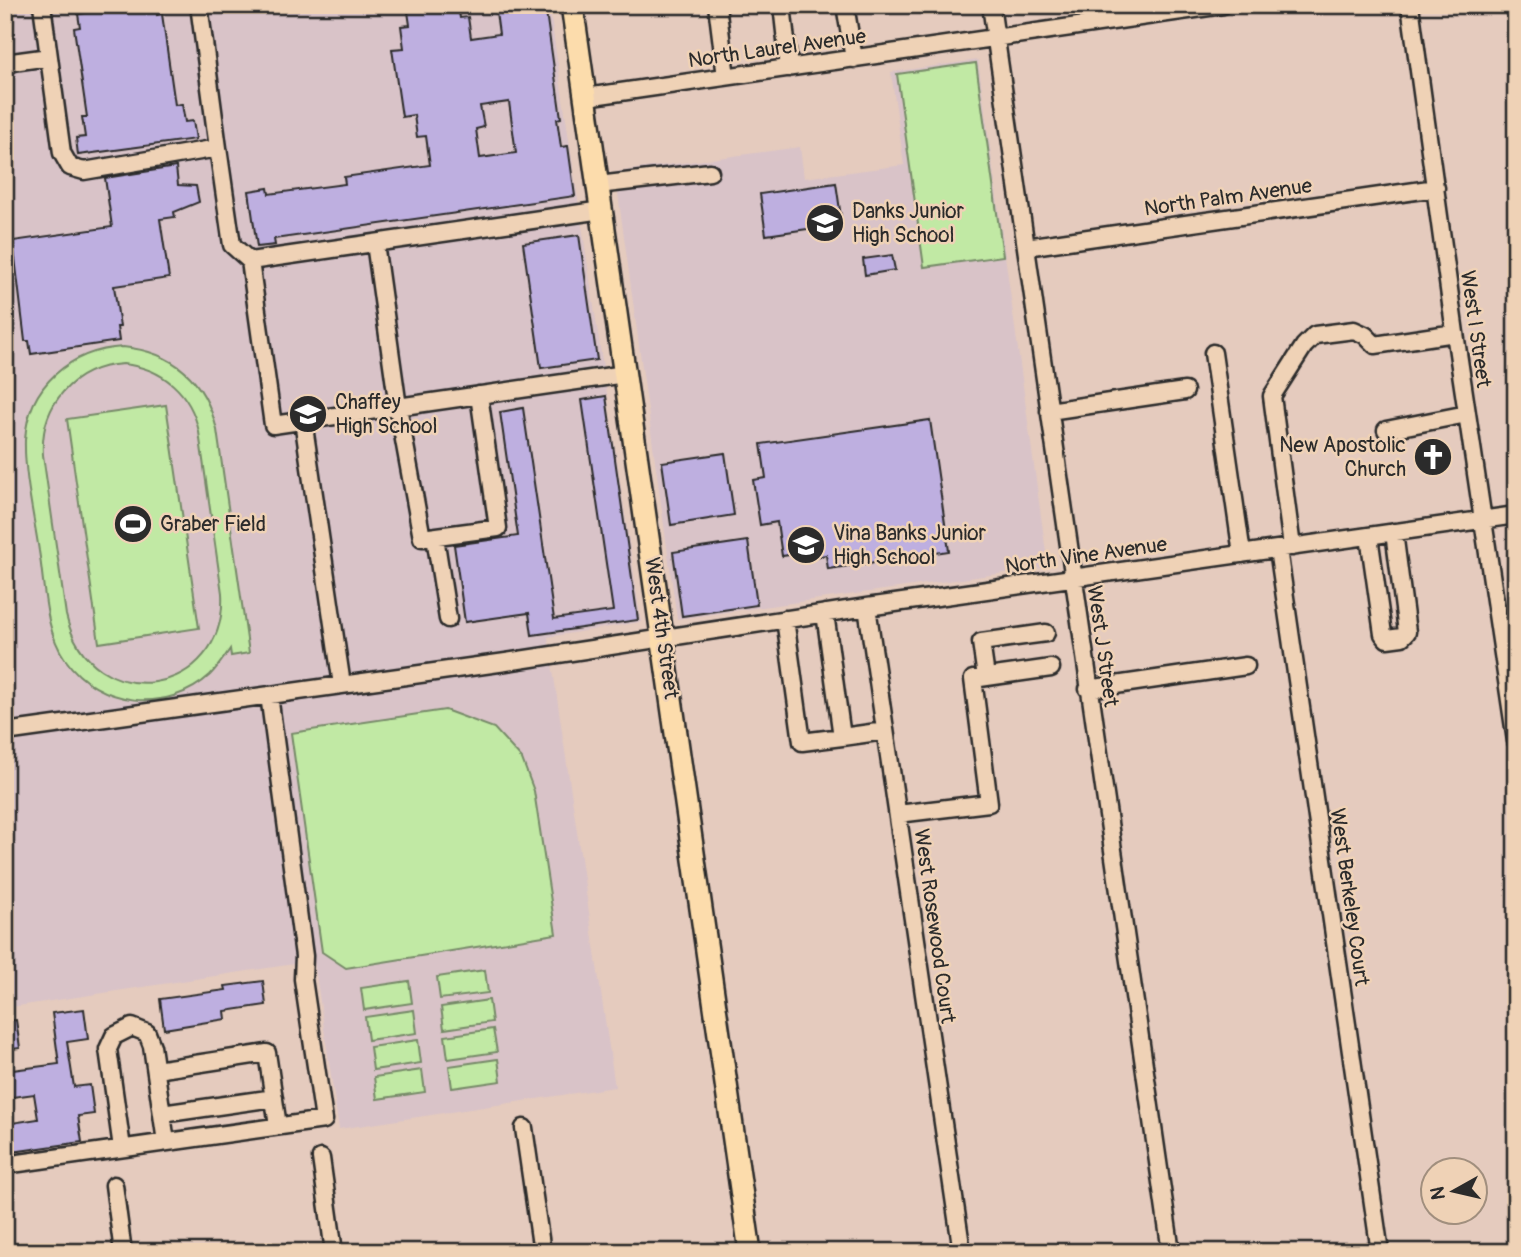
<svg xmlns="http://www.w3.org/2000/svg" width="1521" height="1257" viewBox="0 0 1521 1257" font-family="Pangolin,sans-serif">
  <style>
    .built { fill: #d9c3c8 }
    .green { fill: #c1e9a4; stroke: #768a68; stroke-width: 2; fill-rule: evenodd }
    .building { fill: #beafe0; stroke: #2b2b2b; stroke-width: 2; fill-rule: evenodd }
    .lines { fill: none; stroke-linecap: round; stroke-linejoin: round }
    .minor-casing { stroke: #2b2b2b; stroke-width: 21 }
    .major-casing { stroke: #2b2b2b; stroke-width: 26 }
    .minor { stroke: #efd2b6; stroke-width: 16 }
    .major { stroke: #fcdcac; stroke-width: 21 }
    .labels { text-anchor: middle; stroke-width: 5; stroke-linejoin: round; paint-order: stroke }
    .street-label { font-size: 21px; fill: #2b2b2b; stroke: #efd2b6 }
    .poi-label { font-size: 21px; fill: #2b2b2b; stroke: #efd2b6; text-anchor: start }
  </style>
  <rect width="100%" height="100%" fill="#e5cbbe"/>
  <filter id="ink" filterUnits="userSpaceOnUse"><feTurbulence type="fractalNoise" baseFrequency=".0143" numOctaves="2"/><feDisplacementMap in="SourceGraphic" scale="14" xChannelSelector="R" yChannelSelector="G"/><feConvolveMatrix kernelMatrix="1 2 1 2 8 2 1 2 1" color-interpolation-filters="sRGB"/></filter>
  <g filter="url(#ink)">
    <path class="built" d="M5,5h544l92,617 -93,15 67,450 -276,42 -25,-168 -309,47z
      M978,60l70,507 -371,52 -62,-447 185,-25 4,31 100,-13 -13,-93z"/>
    <path class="green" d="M976,63l27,193 -79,11 -27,-193z
      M123,347c52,5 82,33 94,83l32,223 -18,3 -1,-7c-6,9 -12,18 -20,26 -42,39 -112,32 -145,-16 -21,-30 -20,-73 -26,-108 -5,-35 -15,-76 -14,-111 3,-55 46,-90 98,-93zM123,364c40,4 68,29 76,68l23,161c6,105 -132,125 -156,22l-23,-160c-3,-50 30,-88 80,-91z
      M166,405l33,223 -100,15 -32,-224z
      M445,710l49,18 28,31 12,32 22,143 -210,34 -24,-16 -31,-219z
      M485,970l3,23 -48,6 -3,-22z
      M409,981l3,22 -48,7 -3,-22z
      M489,1000l3,22 -48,7 -3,-22z
      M414,1010l3,23 -49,7 -3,-23z
      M493,1029l4,23 -49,7 -3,-23z
      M418,1040l3,23 -48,7 -3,-23z
      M498,1059l3,22 -49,7 -3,-22z
      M422,1070l3,22 -48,7 -3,-22z"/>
    <path class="building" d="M142,5h14l1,10 5,-1 13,91 7,-1 3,18 8,-1 3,18 -118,16 -2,-17 9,-1 -3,-20h5l-13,-89 6,-1 -2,-13z
      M407,5h29l1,5 21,-3 2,11 8,-1 3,21 28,-4 -4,-29h50l16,113 -4,1 4,28 7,-1 7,50 -301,43 1,6 -18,2 -8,-56 19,-3 1,6 76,-10 -1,-7 86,-12 -4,-29 -9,1 -3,-22 -12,2 -10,-68 12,-1 -3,-22 9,-1zM509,102l7,51 -36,5 -4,-29 8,-2 -4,-21z
      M176,167l2,18 18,1 3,16 -25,10 1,5 -15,2 9,59 -55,8 6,41h-3l2,14 -88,13 -2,-13h-4l-12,-100 99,-14 -7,-49z
      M836,183l6,41 -76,11 -6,-41z
      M579,235l18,125 -56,8 -18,-125z
      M892,255l3,15 -30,5 -2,-16z
      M606,396l32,224 -106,15 -3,-22 -64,9 -11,-77 64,-9 -18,-124 23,-4 31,211 59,-8 -31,-211z
      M930,420l19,131 -121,18 -2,-14 -16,3 -1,-6 -27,4 -5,-34 -17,3 -7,-45 13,-2 -5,-34z
      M725,453l9,62 -63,10 -9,-63z
      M748,541l9,64 -75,11 -9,-64z
      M263,981l3,24 -41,6 1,8 -62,10 -4,-30 66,-9 -1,-4z
      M84,1009l4,30 -21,3 7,45 16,-2 4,29 -16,2 4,26 -77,11v-29l33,-5 -4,-25 -29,4v-27l54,-7 -7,-51z
      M16,1020l4,28 -15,2v-29z"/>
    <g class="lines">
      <g class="minor-casing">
        <path id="minor" d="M42,5l7,52
          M717,5l9,72
          M782,5l7,63
          M845,5l9,54
          M991,5l180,1247
          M1410,5l45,328 61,408
          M5,63l44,-6 13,96 8,14 14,4 134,-23 -19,-143
          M586,97l637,-92
          M218,148l14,97 18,16
          M598,185l112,-13
          M602,210l-352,51 23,164 352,-51
          M375,243l23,164 24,131 76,-10 -19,-133
          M1026,247l410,-59
          M1213,353l29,201
          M1049,411l136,-20
          M303,420l39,265
          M1386,430l81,-16
          M1369,536l14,98 4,5 15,-2 5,-5 -13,-100
          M435,537l13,82
          M1292,547l-20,-151 32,-50 11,-11 39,-5 11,5 10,10 80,-12
          M1278,549l102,703
          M867,607l95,645
          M785,619l17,123 40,-5 -17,-124
          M986,677l-5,-35 65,-9
          M1088,689l158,-23
          M5,732l501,-70 361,-55 649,-92
          M842,737l43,-6
          M898,814l91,-11 -16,-124 78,-11
          M156,1070l111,-17 11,73
          M162,1114l112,-16
          M524,1128l18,124
          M122,1148l-14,-99 6,-13 18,-9 15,6 5,13 14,96
          M321,1158l13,94
          M5,1165l319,-45 -21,-141 1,-23 -35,-261
          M114,1185l9,67"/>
      </g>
      <g class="major-casing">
        <path id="major" d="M572,5l178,1247"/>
      </g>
      <use href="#minor" class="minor"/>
      <use href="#major" class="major"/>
    </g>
  </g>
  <defs>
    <g id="school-disc" transform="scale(2.0125)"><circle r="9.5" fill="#2b2b2b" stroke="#efd2b6"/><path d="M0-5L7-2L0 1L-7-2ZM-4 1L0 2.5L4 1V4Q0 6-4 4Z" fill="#fff"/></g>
    <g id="church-disc" transform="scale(2.0125)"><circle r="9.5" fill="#2b2b2b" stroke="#efd2b6"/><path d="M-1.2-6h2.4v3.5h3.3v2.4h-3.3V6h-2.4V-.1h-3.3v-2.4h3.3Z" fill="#fff"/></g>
    <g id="stadium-disc" transform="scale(2.0125)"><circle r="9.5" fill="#2b2b2b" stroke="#efd2b6"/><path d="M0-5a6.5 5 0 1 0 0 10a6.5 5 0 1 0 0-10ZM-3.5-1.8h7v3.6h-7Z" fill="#fff"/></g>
  </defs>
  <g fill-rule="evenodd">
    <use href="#school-disc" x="825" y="223"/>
    <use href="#school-disc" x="308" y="414"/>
    <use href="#church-disc" x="1433" y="457"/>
    <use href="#stadium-disc" x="133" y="524"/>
    <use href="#school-disc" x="806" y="545"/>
  </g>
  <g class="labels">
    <g class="street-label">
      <text transform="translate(777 48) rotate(-8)" y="7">North Laurel Avenue</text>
      <text transform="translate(1228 197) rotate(-8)" y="7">North Palm Avenue</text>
      <text transform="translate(1476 329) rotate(82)" y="7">West I Street</text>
      <text transform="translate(1086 555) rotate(-8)" y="7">North Vine Avenue</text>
      <text transform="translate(662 628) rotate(82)" y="7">West 4th Street</text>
      <text transform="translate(1103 646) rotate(82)" y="7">West J Street</text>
      <text transform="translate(1350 897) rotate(82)" y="7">West Berkeley Court</text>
      <text transform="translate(935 926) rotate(82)" y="7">West Rosewood Court</text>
    </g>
    <g class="poi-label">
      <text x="852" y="218">Danks Junior<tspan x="852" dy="24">High School</tspan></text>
      <text x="335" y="409">Chaffey<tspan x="335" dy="24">High School</tspan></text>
      <text x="1406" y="452" text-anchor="end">New Apostolic<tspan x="1406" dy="24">Church</tspan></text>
      <text x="160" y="531">Graber Field</text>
      <text x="833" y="540">Vina Banks Junior<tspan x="833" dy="24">High School</tspan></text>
    </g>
  </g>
  <rect width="1521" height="1257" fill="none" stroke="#efd2b6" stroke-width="28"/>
  <rect x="14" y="14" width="1493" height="1229" fill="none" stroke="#2b2b2b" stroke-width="2.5" filter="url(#ink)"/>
  <g transform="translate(1454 1191) rotate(262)"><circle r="33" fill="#efd2b6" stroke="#a18f7e" stroke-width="2"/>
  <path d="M0-5L12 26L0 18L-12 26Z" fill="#2b2b2b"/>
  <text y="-10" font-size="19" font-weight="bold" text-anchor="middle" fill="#2b2b2b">N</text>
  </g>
</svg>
